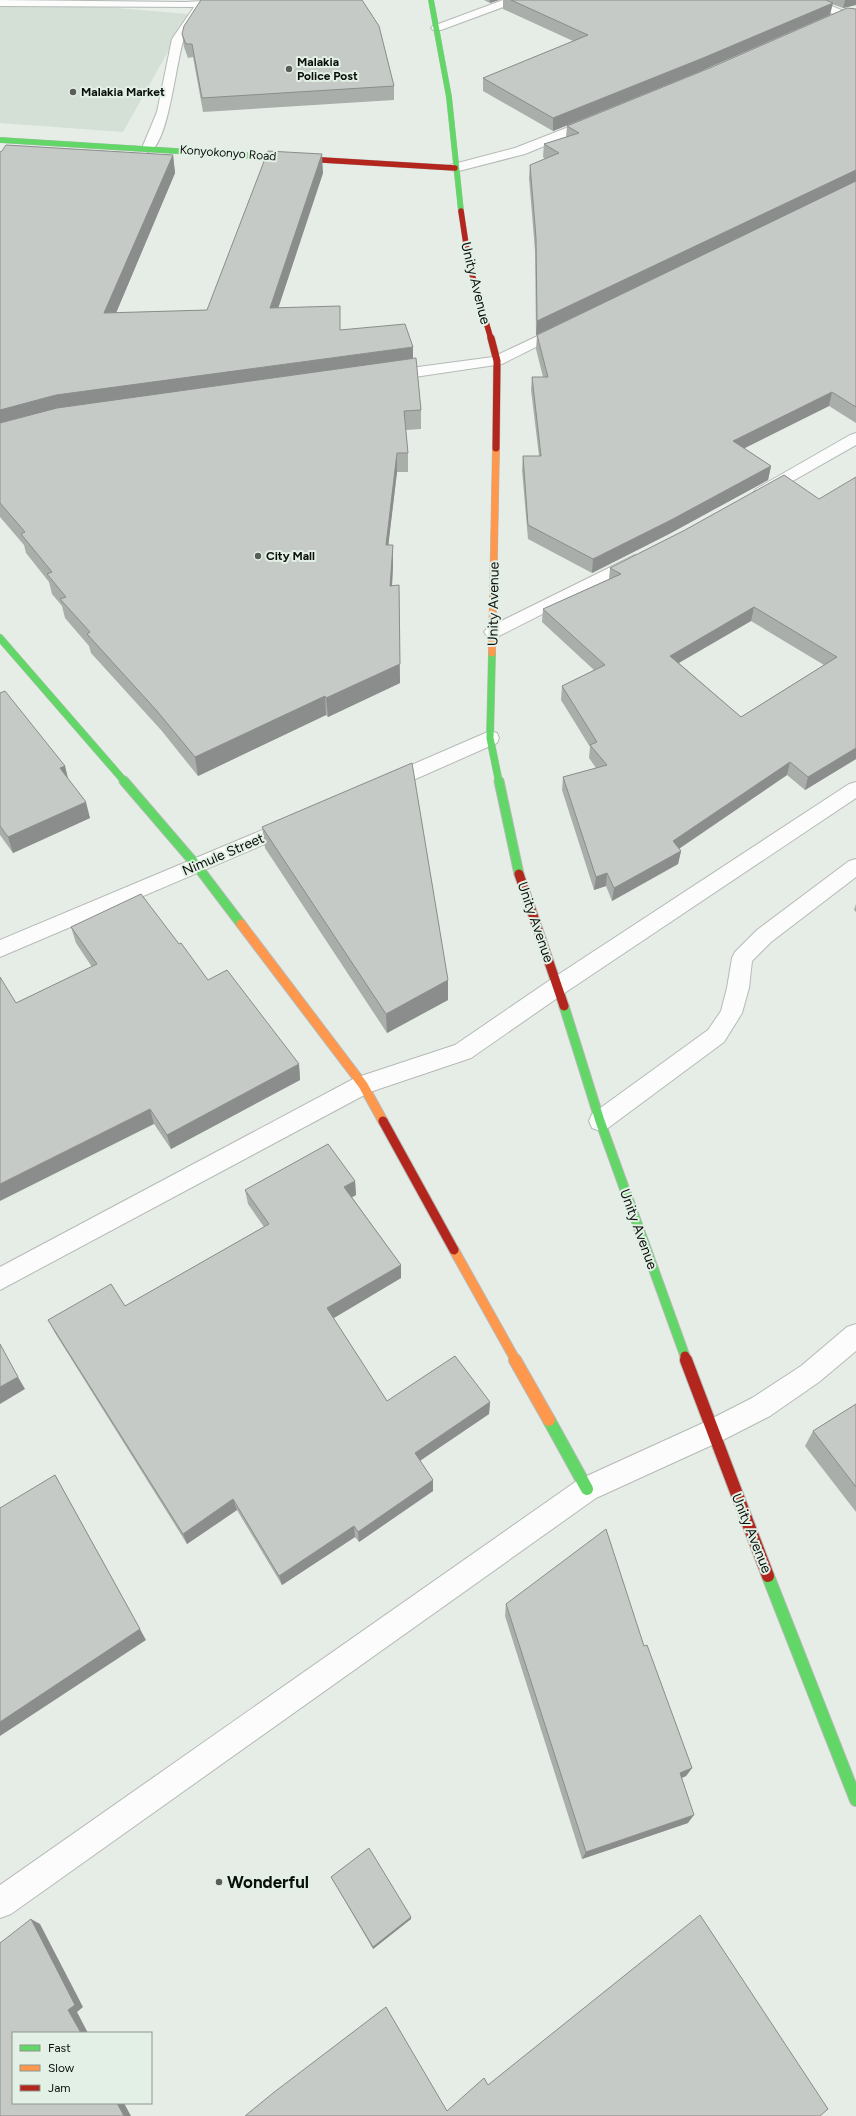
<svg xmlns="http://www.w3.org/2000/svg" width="856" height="2116" viewBox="0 0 856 2116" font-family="Figtree,sans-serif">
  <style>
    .built { fill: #d4e0d6 }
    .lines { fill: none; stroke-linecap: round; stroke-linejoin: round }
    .lane-casing { stroke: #b5bab6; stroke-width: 2 }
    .street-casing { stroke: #b5bab6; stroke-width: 2 }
    .fast-far3-casing { stroke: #b5bab6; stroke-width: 6 }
    .fast-far2-casing { stroke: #b5bab6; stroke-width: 8 }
    .fast-far1-casing { stroke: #b5bab6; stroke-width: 11 }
    .fast-casing { stroke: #b5bab6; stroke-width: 14 }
    .slow-far2-casing { stroke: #b5bab6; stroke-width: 8 }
    .slow-far1-casing { stroke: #b5bab6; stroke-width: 11 }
    .slow-casing { stroke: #b5bab6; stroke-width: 14 }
    .jam-far3-casing { stroke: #b5bab6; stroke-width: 6 }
    .jam-far2-casing { stroke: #b5bab6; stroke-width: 8 }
    .jam-far1-casing { stroke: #b5bab6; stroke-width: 11 }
    .jam-casing { stroke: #b5bab6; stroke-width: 14 }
    .lane { fill: #fbfcfb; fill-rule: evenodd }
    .street { fill: #fbfcfb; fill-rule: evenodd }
    .fast-far3 { stroke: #63d668; stroke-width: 5.5 }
    .fast-far2 { stroke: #63d668; stroke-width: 7 }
    .fast-far1 { stroke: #63d668; stroke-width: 9 }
    .fast { stroke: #63d668; stroke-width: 12 }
    .slow-far2 { stroke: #ff974d; stroke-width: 7 }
    .slow-far1 { stroke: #ff974d; stroke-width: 9 }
    .slow { stroke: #ff974d; stroke-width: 12 }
    .jam-far3 { stroke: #b3261e; stroke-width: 5.5 }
    .jam-far2 { stroke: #b3261e; stroke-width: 7 }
    .jam-far1 { stroke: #b3261e; stroke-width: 9 }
    .jam { stroke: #b3261e; stroke-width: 12 }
    .wall { fill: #a9aeaa; fill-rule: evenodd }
    .shaded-wall { fill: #8a8d8b }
    .building { fill: #c5cac6; stroke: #8a8d8b; fill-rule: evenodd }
    .poi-dot { fill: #585d59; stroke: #e3f0e5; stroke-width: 1.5 }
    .labels { text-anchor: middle; stroke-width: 4; stroke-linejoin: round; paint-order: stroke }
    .far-poi-label { font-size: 12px; font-weight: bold; fill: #0b0f0c; stroke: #e3f0e5; text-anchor: start }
    .far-street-label { font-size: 12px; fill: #0b0f0c; stroke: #e3f0e5 }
    .street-label { font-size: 14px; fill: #0b0f0c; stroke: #e3f0e5 }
    .near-poi-label { font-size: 17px; font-weight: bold; fill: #0b0f0c; stroke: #e3f0e5; text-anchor: start }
  </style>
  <rect width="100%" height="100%" fill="#e6ede7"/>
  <path class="built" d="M0,0h23l166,14 -66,118 -123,-9z"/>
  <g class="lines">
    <g class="lane-casing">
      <path id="lane" d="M856,859v18l-85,65 -19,19 -3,27 -7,25 -18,29 -116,86 -8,3 -8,-3 -3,-7 3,-7 116,-84 13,-19 6,-23 5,-30 3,-6 22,-22 92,-69z"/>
    </g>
    <g class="street-casing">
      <path id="street" d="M0,0l185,2 38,-2 -2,2 -18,4 2,2c-7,10 -17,20 -21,31 -8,19 -15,108 -36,113l-6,-4 15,-36 15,-73 22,-32 -194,-1z
        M503,0h16l-2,2 -76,28h-8l-2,-2 2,-2z
        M801,0h16l39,16v7l-53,-21z
        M594,117l4,1 2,3 -2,3 -73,30 -70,18 -6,-4 1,-3 65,-17z
        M563,324l5,1 2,3 -2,3 -66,33 -114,17 -5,-2 -3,-3 3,-3 5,-2 105,-14z
        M856,433v12l-88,50h-12l-2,-3 2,-3 94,-54z
        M635,555l6,1 2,4 -2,4 -142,72 -6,2 -6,-2 -3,-4 3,-4z
        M490,731l7,2 2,5 -2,5 -104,46 -7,2 -7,-2 -3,-5 3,-5z
        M856,782v16l-290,194 -95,66 -101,34 -370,198v-23l355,-189 100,-33 95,-65 299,-196z
        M291,818l7,2 3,5 -3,5 -298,127v-17z
        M856,1324v27l-37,31 -49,34 -49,25 -125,57 -585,416 -11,4v-33l578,-405 125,-57 49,-25 49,-32 46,-39z"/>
    </g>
    <g class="fast-far3-casing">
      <path id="fast-far3" d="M431,0l18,97 12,114
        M0,140l256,16"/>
    </g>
    <g class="fast-far2-casing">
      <path id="fast-far2" d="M0,638l125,144
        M492,653l-2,85 9,44"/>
    </g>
    <g class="fast-far1-casing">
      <path id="fast-far1" d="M124,781l73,85 44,58
        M499,781l20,93
        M564,1006l36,115 85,235"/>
    </g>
    <g class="fast-casing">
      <path id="fast" d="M549,1420l38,69
        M768,1576l88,224"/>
    </g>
    <g class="slow-far2-casing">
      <path id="slow-far2" d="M492,653l4,-205"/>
    </g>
    <g class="slow-far1-casing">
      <path id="slow-far1" d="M241,924l122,161 20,36
        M454,1250l62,111"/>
    </g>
    <g class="slow-casing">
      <path id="slow" d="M515,1360l34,60"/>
    </g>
    <g class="jam-far3-casing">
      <path id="jam-far3" d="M256,156l199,12
        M461,211l8,53 22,75"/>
    </g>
    <g class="jam-far2-casing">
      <path id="jam-far2" d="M491,338l6,23 -1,87"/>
    </g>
    <g class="jam-far1-casing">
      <path id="jam-far1" d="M519,874l45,132
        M383,1121l71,129
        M685,1356l2,5"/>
    </g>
    <g class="jam-casing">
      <path id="jam" d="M686,1360l82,216"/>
    </g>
    <use href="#lane" class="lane"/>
    <use href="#street" class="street"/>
    <use href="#fast-far3" class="fast-far3"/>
    <use href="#fast-far2" class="fast-far2"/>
    <use href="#fast-far1" class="fast-far1"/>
    <use href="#fast" class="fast"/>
    <use href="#slow-far2" class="slow-far2"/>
    <use href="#slow-far1" class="slow-far1"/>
    <use href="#slow" class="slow"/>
    <use href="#jam-far3" class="jam-far3"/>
    <use href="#jam-far2" class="jam-far2"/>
    <use href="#jam-far1" class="jam-far1"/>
    <use href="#jam" class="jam"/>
  </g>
  <path class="wall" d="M484,0h15l-9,3z
    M503,0h353v5l-13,3 -11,-4 -131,67 -148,60 -70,-40v-13l90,-37 -70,-32z
    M856,9v414l-27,-17 -85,42 27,18 -3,14 -99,54 -77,39 -64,-34 -6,-69 1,-14h16l-8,-66 1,-13h11l-7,-28 1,-14 210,-101 -211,101 -1,-84 -6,-73 1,-13 15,-6 -2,-2 1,-13 22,-7 1,-11z
    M182,34l212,52v14l-191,12 -10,-55 -5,1 -4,-11z
    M0,152l173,3 2,18 -59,140 91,-3 116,-137 -45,135 63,22 72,29 8,51v19l-15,1 2,23v19h-11l-9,73 5,20 -1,21 8,97 -72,34 -2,-2 -128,61 -37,-46 -70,-77 -2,-7 -24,-28 -3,-12 -10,-12 -3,-12 -23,-29 -2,-8 -24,-28z
    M819,499l37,260 -51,31 -18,-15 -108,74 2,2 -3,13 -66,37 -6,-15 -12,4 -32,-100 1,-13 33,-9 -7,-10 1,-11 -29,-47 1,-14 32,-16 -52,-48 1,-13 66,-30 1,-11zM751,621l73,44 -83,52 -62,-54z
    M0,693l65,73 3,13 22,39 -77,35 -13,-18z
    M262,827l186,173 -61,33 -122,-185z
    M856,904v8l-2,-2z
    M71,927l108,17 29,36 91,84 1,16 -129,69 -17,-25 -138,-121 76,-36 -16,-24z
    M355,1181l1,14 -4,2 49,68v13l-68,40 54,83 103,1 -1,12 -69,47 13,30 -74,51 -4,-5 -73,48 -45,-75 -50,34 -132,-211 -7,-13 77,-14 139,-79 -16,-23 -3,-14z
    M856,1404v108l-51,-66 8,-15z
    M506,1604l138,42 48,122 -6,8 -4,2 6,45 -106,36 -77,-243z
    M331,1877l80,42 -38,30z"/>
  <path class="shaded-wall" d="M490,0h9l-9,3z
    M845,0h11v5l-13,3z
    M833,3l-3,12 -129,56 -148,60v-13z
    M322,154l1,19 -51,154 -2,-19z
    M173,155l2,18 -67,159 -4,-19z
    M856,170v12l-320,153 1,-14z
    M413,347v19l-413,64v-20l56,-15z
    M832,392l-3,14 -98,49 2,-14z
    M397,453v19l-11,93v-20z
    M771,466l-3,14 -99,54 -77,39 1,-14z
    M393,545v20l-2,40 -1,-19z
    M399,585l1,98 -72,34 -2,-19z
    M754,607l-3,14 -83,48 2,-13z
    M325,696l1,19 -128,61 -3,-19z
    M856,748v11l-51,31 3,-13z
    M790,762l-3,13 -116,79 2,-13z
    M65,766l4,17 -9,-15z
    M86,802l4,16 -77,35 -5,-16z
    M681,851l-3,13 -66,37 2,-13z
    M607,873l-1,13 -12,4 2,-13z
    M448,980v20l-61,33 -1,-19z
    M299,1064l1,16 -129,69 -4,-14z
    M150,1109l4,15 -154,77v-17z
    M355,1181l1,14 -11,6 -1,-14z
    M401,1265v13l-72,43 -2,-13z
    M18,1377l7,12 -25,15v-17z
    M490,1402l-1,12 -74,50v-11z
    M55,1475l91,165 -146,96v-14z
    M433,1480v11l-74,51 -1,-10z
    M233,1499l4,11 -50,34 -4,-10z
    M354,1526l1,11 -73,48 -3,-9z
    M692,1768l-6,8 -12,5 6,-8z
    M694,1815l-6,8 -106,36 4,-7z
    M411,1917v2l-38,30v-2z
    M31,1919l9,5 43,83 -6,5 11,21h-7l-13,-23z
    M117,2103h7l7,13h-7z"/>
  <path class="building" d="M201,0h161l17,26 15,60 -192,12 -10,-54h-6l-4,-10 2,-8z
    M511,0h315l7,3 -130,55 -150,60 -70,-40 105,-43z
    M847,8l9,1v161l-319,151 -1,-83 -6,-73 29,-12 -15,-9 35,-11 -12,-7 145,-59z
    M6,145l167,10 -69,158 103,-3 61,-159 54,3 -52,154 70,-2v24l65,-6 8,23 -357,48 -56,15v-258l2,-1z
    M856,181v226l-24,-15 -99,49 38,25 -100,54 -78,39 -65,-34 -5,-69h18l-9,-79h16l-11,-42z
    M416,358l5,52 -17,1 4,42h-11l-11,92h7l-3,41 9,-1 1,79 -74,34 -1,-2 -130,61 -38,-46 -70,-77 3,-2 -30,-33 6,-2 -19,-23 5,-2 -31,-38 4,-2 -25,-29v-80l57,-15z
    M784,475l35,24 37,-22v271l-48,29 -18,-15 -117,79 8,10 -67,37 -7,-15 -11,4 -33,-100 44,-12 -17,-20 7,-3 -35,-56 43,-21 -62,-56 78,-35 -11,-6 75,-38zM754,607l83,50 -96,60 -71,-61z
    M5,691l60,75 -5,2 26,34 -78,35 -8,-11v-133z
    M412,763l36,217 -62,34 -124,-187z
    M141,894l38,50 2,-1 27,37 19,-10 72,94 -132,71 -17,-26 -150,75v-207l16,26 81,-39 -26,-37z
    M328,1144l27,37 -11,6 57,78 -74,43 60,93 68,-45 35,46 -75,51 18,27 -75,52 -4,-6 -75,50 -46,-77 -50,35 -135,-214 63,-36 14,22 144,-82 -24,-34z
    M0,1344l18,33 -18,10z
    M856,1404v83l-43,-56z
    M55,1475l85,154 -140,93v-214z
    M606,1529l38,117 3,-1 45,123 -12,5 14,42 -108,37 -80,-248z
    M369,1848l42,69 -38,30 -42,-70z
    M700,1915l128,194 -8,7h-575l28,-23 113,-86 61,104 37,-33 4,7z
    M31,1919l44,86 -7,5 13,23h-68v70h104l7,13h-124v-173z"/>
  <g class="poi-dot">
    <circle cx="289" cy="69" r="4"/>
    <circle cx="73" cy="92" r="4"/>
    <circle cx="258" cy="556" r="4"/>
    <circle cx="219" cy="1882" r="4"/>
  </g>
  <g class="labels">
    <g class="far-poi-label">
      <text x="297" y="66">Malakia<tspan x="297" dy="14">Police Post</tspan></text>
      <text x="81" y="96">Malakia Market</text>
      <text x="266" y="560">City Mall</text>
    </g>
    <g class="far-street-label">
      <text transform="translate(228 153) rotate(4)" y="4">Konyokonyo Road</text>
    </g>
    <g class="street-label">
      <text transform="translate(476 283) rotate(76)" y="5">Unity Avenue</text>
      <text transform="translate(493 604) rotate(-89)" y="5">Unity Avenue</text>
      <text transform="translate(223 854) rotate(-23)" y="5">Nimule Street</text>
      <text transform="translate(536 922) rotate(71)" y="5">Unity Avenue</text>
      <text transform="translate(639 1229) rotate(70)" y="5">Unity Avenue</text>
      <text transform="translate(752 1533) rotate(68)" y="5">Unity Avenue</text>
    </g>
    <g class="near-poi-label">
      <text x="227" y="1888">Wonderful</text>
    </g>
  </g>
  <rect x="12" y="2032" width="140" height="72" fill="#e3f0e5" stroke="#8d968e"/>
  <rect x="20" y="2045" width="20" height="6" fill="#63d668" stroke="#8d968e"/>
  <text x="48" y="2052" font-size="12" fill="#0b0f0c">Fast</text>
  <rect x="20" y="2065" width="20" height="6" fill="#ff974d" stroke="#8d968e"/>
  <text x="48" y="2072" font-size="12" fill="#0b0f0c">Slow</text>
  <rect x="20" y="2085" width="20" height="6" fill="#b3261e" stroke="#8d968e"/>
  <text x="48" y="2092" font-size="12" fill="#0b0f0c">Jam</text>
</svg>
